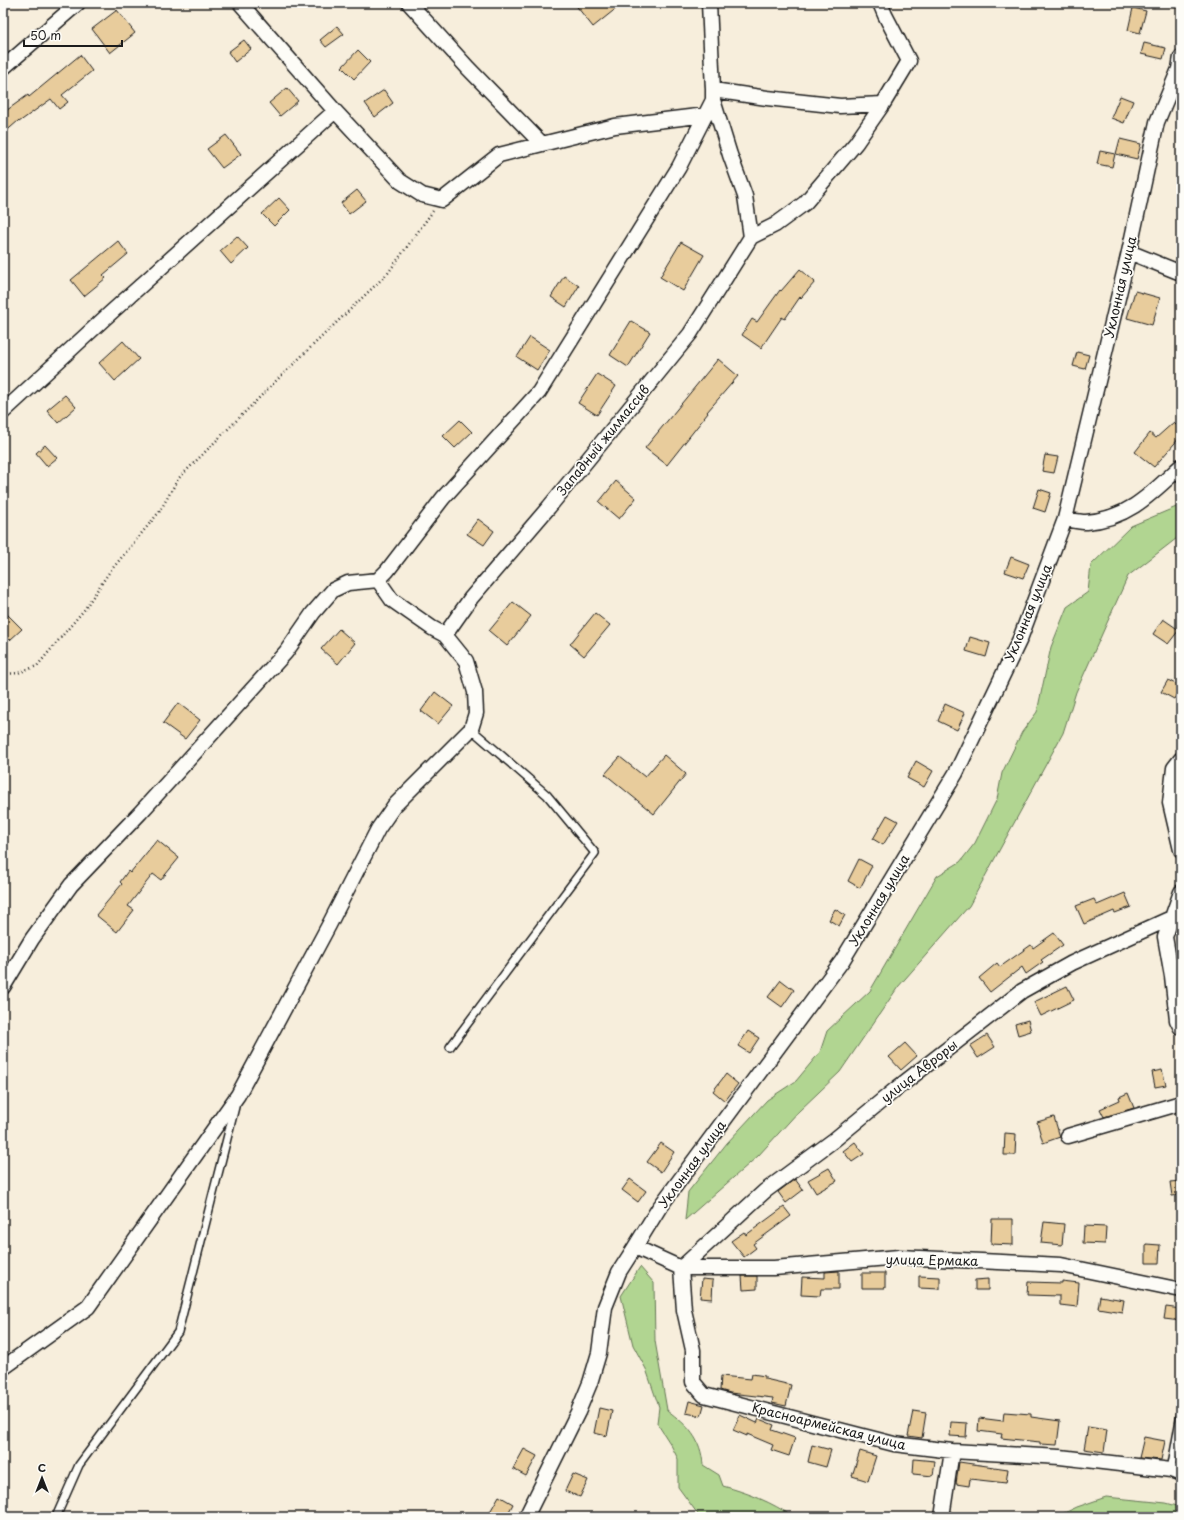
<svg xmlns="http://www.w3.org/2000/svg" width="1184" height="1520" viewBox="0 0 1184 1520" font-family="'Playpen Sans',sans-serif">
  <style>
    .green { fill: #b1d591; stroke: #667856 }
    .building { fill: #e8cc9c; stroke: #1c1c1c }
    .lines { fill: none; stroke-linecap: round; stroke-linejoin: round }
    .service-casing { stroke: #1c1c1c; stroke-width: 10 }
    .minor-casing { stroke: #1c1c1c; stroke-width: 17 }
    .path { stroke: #1c1c1c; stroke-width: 2.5; stroke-dasharray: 1 3; stroke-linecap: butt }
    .service { stroke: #fdfcf7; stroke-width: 7 }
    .minor { stroke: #fdfcf7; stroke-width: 14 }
    .labels { text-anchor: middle; stroke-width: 3.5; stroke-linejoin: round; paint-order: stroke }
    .street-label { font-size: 13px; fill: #1c1c1c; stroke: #fdfcf7 }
  </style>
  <rect width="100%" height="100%" fill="#f7eedc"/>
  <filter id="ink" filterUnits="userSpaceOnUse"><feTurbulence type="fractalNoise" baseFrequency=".025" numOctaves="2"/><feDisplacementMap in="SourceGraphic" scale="8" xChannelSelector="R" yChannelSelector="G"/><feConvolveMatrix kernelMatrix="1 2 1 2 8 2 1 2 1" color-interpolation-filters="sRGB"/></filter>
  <g filter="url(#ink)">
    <path class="green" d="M1181,505v30l-53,41 -52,116 -13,41 -94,173 -71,81 -58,85 -41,39 -41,45 -73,64 3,-28 39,-49 40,-43 29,-19 24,-29 7,-21 43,-40 67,-115 23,-14 15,-19 22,-44 5,-26 20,-41 15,-20 14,-65 16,-40 21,-15 3,-27 40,-39z
      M640,1267l14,16 1,58 12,69c21,16 34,28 36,55l16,10 4,11c25,7 49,16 70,31h-93l-22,-30v-28l-7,-14 -14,-22 2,-16 -13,-38 -13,-24 -12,-49z
      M1106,1497l60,6 15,4v10h-125l21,-10z"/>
    <path class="building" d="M574,3h49l-30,24z
      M1133,8l13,3 -6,22 -12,-3z
      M117,10l18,23 -25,20 -18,-24z
      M337,26l7,8 -18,13 -6,-7z
      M244,40l7,9 -16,13 -7,-10z
      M1144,43l22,5 -3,11 -22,-5z
      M358,50l12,12 -16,17 -12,-12z
      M80,55l12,16 -30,24 6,7 -9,7 -8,-10 -32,23 -1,-1 -15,13v-21l25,-18 1,2z
      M287,88l11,13 -18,15 -11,-13z
      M384,90l9,13 -18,14 -10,-14z
      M1120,96l13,5 -9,22 -13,-5z
      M226,135l15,19 -19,14 -15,-19z
      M1120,139l21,5 -4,15 -21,-5z
      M1100,151l15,3 -3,13 -15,-3z
      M357,190l9,11 -17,13 -8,-11z
      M279,198l11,12 -16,16 -12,-12z
      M237,236l11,12 -17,16 -11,-13z
      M118,241l10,13 -25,21 3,3 -22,18 -13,-16z
      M681,242l23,13 -21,36 -23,-14z
      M800,269l15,13 -14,16 -1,-1 -15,22 -3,-2 -21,31 -19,-13 10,-16 5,3 23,-32 1,1z
      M564,276l15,10 -13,21 -15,-10z
      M1135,291l25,7 -8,27 -25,-7z
      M631,321l19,11 -22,35 -18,-12z
      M530,337l20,13 -13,20 -20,-13z
      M123,341l16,18 -24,22 -16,-18z
      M1077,352l12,3 -4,14 -12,-3z
      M718,359l20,17 -31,36 1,1 -41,52 -22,-17z
      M597,374l19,12 -19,29 -19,-12z
      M65,395l11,12 -18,16 -11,-13z
      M460,420l12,12 -17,16 -12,-12z
      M1174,422l7,7v7l-27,31 -19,-15 15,-19 6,5z
      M45,445l12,13 -10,8 -11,-13z
      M1045,455l13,2 -4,16 -12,-2z
      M616,481l20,17 -17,21 -20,-17z
      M1039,489l12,4 -6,19 -12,-4z
      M478,519l16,12 -10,14 -17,-11z
      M1011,557l18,7 -6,14 -18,-6z
      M513,602l18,14 -24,30 -18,-15z
      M3,610l19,19 -12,11 -7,-7z
      M595,613l15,12 -26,31 -14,-12z
      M1163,619l16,11 -11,14 -15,-10z
      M339,629l16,14 -17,21 -17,-15z
      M970,637l20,6 -4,14 -20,-6z
      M1168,680l13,7 -7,12 -13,-7z
      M435,692l18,14 -15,18 -17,-13z
      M178,703l22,17 -15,19 -22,-16z
      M945,704l20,9 -8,17 -19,-9z
      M664,755l22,19 -32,40 -49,-40 15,-17 25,20z
      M916,761l17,10 -9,16 -17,-9z
      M887,815l11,6 -15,24 -10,-6z
      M157,840l22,18 -18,22 -8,-6 -25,32 6,4 -17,22 -21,-17 26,-31 -2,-2 8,-11 2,2z
      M859,859l13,7 -12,22 -12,-7z
      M1125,893l6,14 -16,6 -1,-2 -30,13 -8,-18 18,-7 3,6z
      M835,909l10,6 -6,11 -10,-6z
      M1054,933l9,12 -22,15 2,2 -17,12 -4,-7 -32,25 -11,-14 18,-15 3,4 31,-22 2,3z
      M781,980l13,10 -12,17 -14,-10z
      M1067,986l7,14 -33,16 -7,-14z
      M1028,1020l3,11 -13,4 -3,-11z
      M748,1031l11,7 -10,15 -11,-7z
      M987,1035l8,12 -17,11 -8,-12z
      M905,1043l12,13 -16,14 -12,-13z
      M1162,1070l4,15 -11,2 -3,-15z
      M726,1074l12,10 -13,17 -12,-10z
      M1128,1093l6,15 -30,9 -4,-8 20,-9 -1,-3z
      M1054,1117l6,20 -17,6 -6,-21z
      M1005,1133l11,1 -1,21h-11z
      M855,1142l9,12 -12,8 -9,-11z
      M661,1143l13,9 -13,20 -14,-10z
      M829,1168l8,13 -21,12 -8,-13z
      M630,1179l16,12 -8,11 -16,-12z
      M795,1179l8,11 -17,13 -8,-11z
      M1181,1181v14l-9,1 -2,-14z
      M784,1207l7,9 -38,28 3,4 -12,9 -13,-16 13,-9 2,3z
      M992,1219h21v26l-22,-1z
      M1044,1222l20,2 -2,21 -21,-2z
      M1084,1226l22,1 -1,17 -22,-1z
      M1146,1244l14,1 -1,18h-13z
      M839,1271v18h-18l-1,7 -19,-1 1,-18 23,1v-6z
      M862,1273h23v15h-23z
      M742,1276h15v13l-14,1z
      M919,1276l21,1v12l-21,-1z
      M702,1279l11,1 -1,19 -12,-1z
      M988,1279v11h-13v-10z
      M1062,1281l17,2 -2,24 -17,-2v-9l-33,-1 1,-13 34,1z
      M1100,1296l24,4 -2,12 -24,-4z
      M1166,1307l15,2v12l-17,-2z
      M752,1374l13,2v3l26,6 -5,21 -14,-3 1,-5 -43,-5 -10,-3 1,-14 30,3z
      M689,1401l15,4 -3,11 -15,-3z
      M599,1408l13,3 -5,25 -13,-3z
      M913,1411l13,2 -4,25 -14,-2z
      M1004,1412l27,2v3l29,4 -3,24 -17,-1v-2l-39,-4 1,-4 -24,-3 1,-13 24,3z
      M740,1415l17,8 2,-4 15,6 -2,5 23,8 -6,18 -18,-6 2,-5 -26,-11v2l-14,-6z
      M951,1422l16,1 -1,14 -16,-1z
      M1088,1427l19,3 -3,22 -20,-3z
      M1144,1437l21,4 -4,19 -22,-2z
      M812,1445l19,5 -5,17 -18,-5z
      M524,1449l13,7 -11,20 -13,-7z
      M860,1451l16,5 -8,25 -16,-5z
      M914,1459l21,2 -2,15 -20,-2z
      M959,1462l49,7 -2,14 -36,-4 -1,7 -13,-2z
      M573,1474l15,6 -8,17 -15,-6z
      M499,1496l14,8 -7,13h-19z"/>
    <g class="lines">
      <g class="service-casing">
        <path id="service" d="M1177,3l4,1
          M450,1047l145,-194 -48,-58 -76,-66
          M1171,1470l10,-56
          M56,1517l23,-52 99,-133 57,-225"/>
      </g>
      <g class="minor-casing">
        <path id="minor" d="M240,3l95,108 65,70 22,14 20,5 57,-45 43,-11
          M409,3l59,65 74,76 73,-18 91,-11
          M3,68l75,-65
          M713,90l54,8 73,8 43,-2
          M713,100l17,55 15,41 6,41 24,-12 30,-22 51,-60 27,-39 26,-43 -24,-46 -5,-12
          M1129,252l52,21
          M3,412l103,-95 229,-206
          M1065,519c6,1 15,3 21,3 42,-3 66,-29 95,-56
          M378,580l9,-9 56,-73 96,-106 140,-225 34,-67v-10l-4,-87
          M445,635l26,-37 78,-91 141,-173 61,-97
          M1181,759l-7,9 -4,35 11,47
          M1181,892l-16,45 7,39 5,44 4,8
          M3,987l29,-48 39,-54 69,-72 146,-161 27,-39 20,-23 15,-7 30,-3 14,20 40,28 13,7 21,26 9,31 1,21 -5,16 -77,77 -16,23 -49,96 -91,170 -150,212 -85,61
          M1068,1136l113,-33
          M635,1247l24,-39 183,-247 114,-188 64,-134 45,-120 64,-267 28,-130 22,-53 2,-12
          M681,1268l84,-77 69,-51 62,-51 126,-98 50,-28 99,-45 10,-8
          M681,1268l3,42 9,40v32l11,13 190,49 58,7 108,6 111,13 10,4
          M526,1517l52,-105 12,-29 9,-30 6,-46 14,-35 16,-25 46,21h93l125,-11 162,8 120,25
          M942,1517l10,-66"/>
      </g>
      <path class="path" d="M3,674l15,-1 19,-7 47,-56 24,-36 52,-63 18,-32 102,-102 108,-104 45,-62"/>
      <use href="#service" class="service"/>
      <use href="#minor" class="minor"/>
    </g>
  </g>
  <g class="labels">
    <g class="street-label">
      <text transform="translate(1120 287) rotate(-77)" y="5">Уклонная улица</text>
      <text transform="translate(603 440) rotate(-51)" y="5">Западный жилмассив</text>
      <text transform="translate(1028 613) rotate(-68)" y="5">Уклонная улица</text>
      <text transform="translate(879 900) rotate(-59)" y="5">Уклонная улица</text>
      <text transform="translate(919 1071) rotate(-38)" y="5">улица Авроры</text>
      <text transform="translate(692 1164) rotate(-54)" y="5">Уклонная улица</text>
      <text transform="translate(932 1260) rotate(1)" y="5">улица Ермака</text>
      <text transform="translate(829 1426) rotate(14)" y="5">Красноармейская улица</text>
    </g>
  </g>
  <rect width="1184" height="1520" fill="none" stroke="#fdfcf7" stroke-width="16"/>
  <rect x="8" y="8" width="1168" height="1504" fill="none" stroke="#1c1c1c" stroke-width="1.5" filter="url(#ink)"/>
  <g transform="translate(42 1478)" stroke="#fdfcf7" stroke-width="3" paint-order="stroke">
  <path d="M0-3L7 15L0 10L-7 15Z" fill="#1c1c1c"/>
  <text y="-6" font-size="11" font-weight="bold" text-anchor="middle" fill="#1c1c1c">С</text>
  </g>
  <path d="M24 40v6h98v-6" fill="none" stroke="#1c1c1c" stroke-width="2"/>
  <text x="30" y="40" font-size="12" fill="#1c1c1c" stroke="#fdfcf7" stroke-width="3" paint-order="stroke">50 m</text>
</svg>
